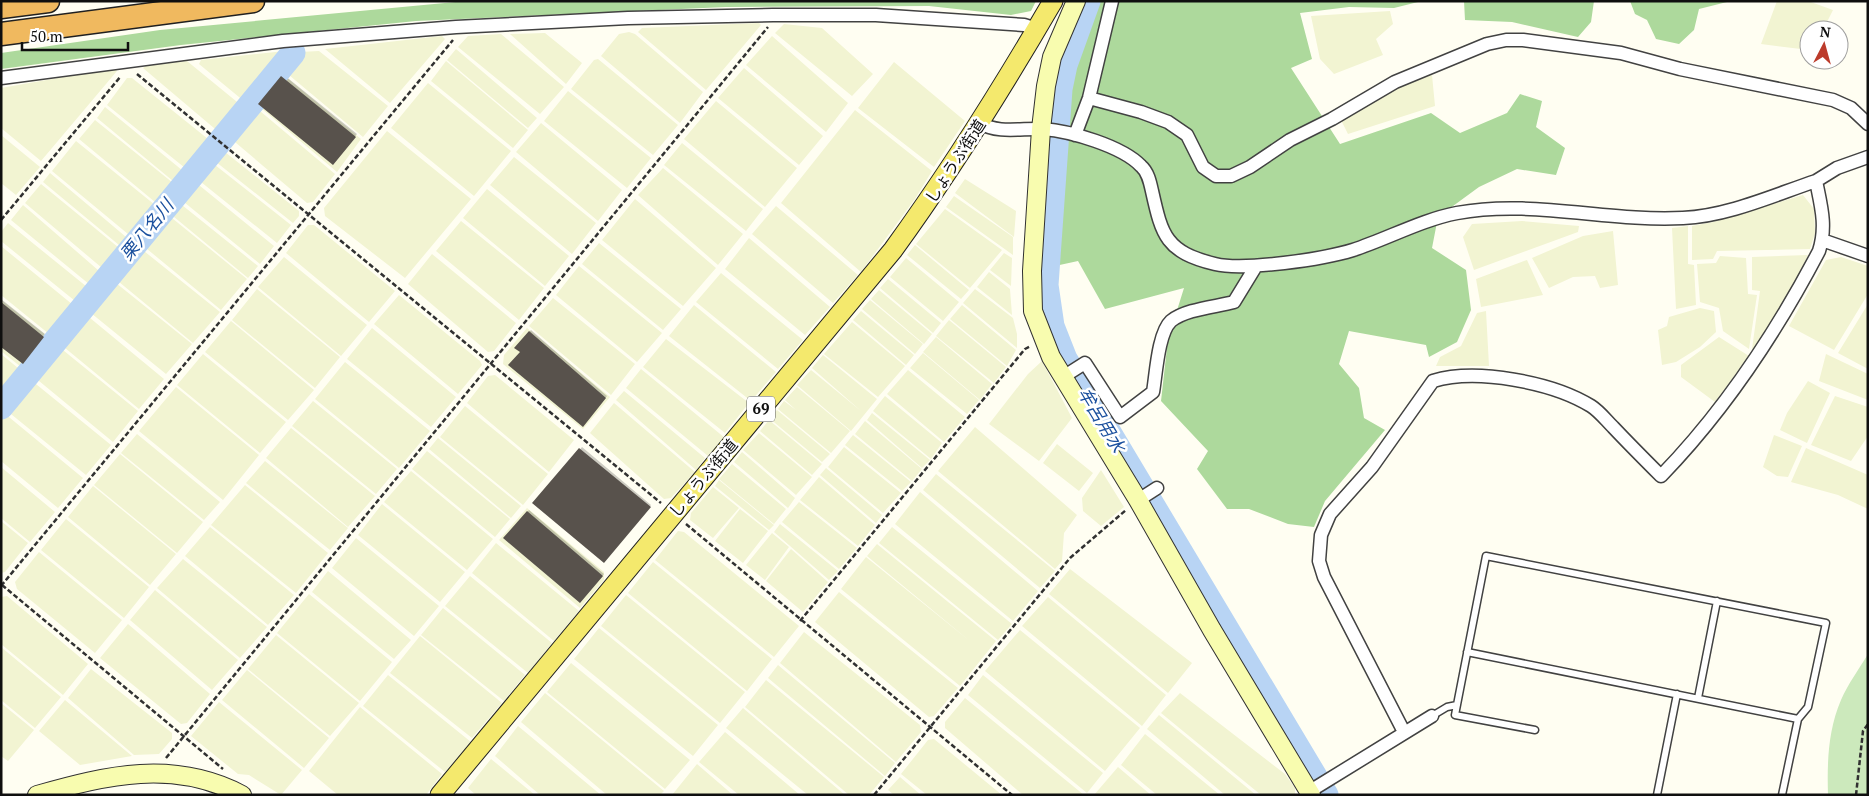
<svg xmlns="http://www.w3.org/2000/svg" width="1869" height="796" viewBox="0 0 1869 796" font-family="'PT Serif','Noto Sans JP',serif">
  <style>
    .farmland { fill: #f2f4d2 }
    .green { fill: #cce9bc }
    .forest { fill: #add99c }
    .shadow { fill: #0003 }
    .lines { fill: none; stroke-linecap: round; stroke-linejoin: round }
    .river { stroke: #b8d4f4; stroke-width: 25 }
    .building { fill: #58524c }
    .lane-casing { stroke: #424242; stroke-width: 9 }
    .street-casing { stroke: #424242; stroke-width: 15 }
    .secondary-casing { stroke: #313131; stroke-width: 20 }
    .primary-casing { stroke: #202020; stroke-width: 21 }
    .highway-casing { stroke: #202020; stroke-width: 25 }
    .path { stroke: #313131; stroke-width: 2.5; stroke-dasharray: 5 2.5; stroke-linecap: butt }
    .lane { stroke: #fff; stroke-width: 6 }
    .street { stroke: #fff; stroke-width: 12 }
    .secondary { stroke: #f8fcaf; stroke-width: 18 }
    .primary { stroke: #f4e96d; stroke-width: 19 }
    .highway { stroke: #f0b95f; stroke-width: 22 }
    .labels { text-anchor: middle; stroke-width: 5; stroke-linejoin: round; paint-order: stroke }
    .shield { fill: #fff; stroke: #575757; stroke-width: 1 }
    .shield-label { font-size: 15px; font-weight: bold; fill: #0f0f0f }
    .street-label { font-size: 16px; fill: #0f0f0f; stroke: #fff }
    .water-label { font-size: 18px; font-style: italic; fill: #1b509e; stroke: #fff }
  </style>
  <rect width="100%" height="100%" fill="#fffef2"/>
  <path class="farmland" d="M1777,1h31l25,9 -10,20h-14v20l-48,-6z
    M1390,11l3,13 -17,15 7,16 -49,19 -14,-15 -9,-43z
    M759,23l2,2 -55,65 -68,-58 4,-4z
    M784,24l38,4 51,46 -21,22 -77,-63z
    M629,32l6,2 68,58 -23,31 -79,-67 18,-22z
    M545,33l37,30 -16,21 -56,-50z
    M501,34l63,53 -24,27 -82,-67 10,-11z
    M442,36l3,3 -55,64 -65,-54z
    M772,36l76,67 -22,29 -80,-67z
    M456,49l81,69 -9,10 -81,-68z
    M285,51l3,4 -43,47 -46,-38 2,-4z
    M319,51l69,55 -25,31 -80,-67 17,-18z
    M598,59l80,66 -25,30 -82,-66 23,-29z
    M187,61l55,45 -21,28 -78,-66 4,-3z
    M446,61l82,69 -15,18 -82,-67z
    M894,62l71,59 -31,46 -76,-59z
    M115,68l2,3 -76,90 -40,-33v-40z
    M744,68l79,68 -24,29 -81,-67z
    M281,73l80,66 -24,33 -82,-69z
    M1432,75l3,31 -87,28 -7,-14 60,-34z
    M127,78h5l81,65 -23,29 -83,-67z
    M428,83l83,68 -37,45 -83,-68z
    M568,91l83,67 -24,30 -83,-67z
    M716,101l81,67 -32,39 -81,-68z
    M254,106l81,68 -22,28 -6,1 -78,-66z
    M105,107l83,68 -9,11 -82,-68z
    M855,110l77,61 -17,28 -54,73 -80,-69z
    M95,120l83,67 -17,20 -82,-68z
    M541,123l81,67 -24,31 -82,-69z
    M387,131l84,68 -66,79 -80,-62 -1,-8z
    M1,135l39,32 -24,28 -15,-12z
    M76,141l84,68 -26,30 -82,-68z
    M682,143l81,66 -17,22 -82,-66z
    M220,148l79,63v5l-6,7 -82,-65z
    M514,157l82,66 -24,31 -82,-69z
    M210,161l81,64 -14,18 -81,-65z
    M663,168l80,66 -25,31 -80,-70z
    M50,173l82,69 -7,8 -82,-68z
    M965,179l51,32 -2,26 -59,-44z
    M194,181l80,65 -14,18 -81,-66z
    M41,184l83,68 -16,21 -83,-70z
    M487,189l82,67 -24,30 -82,-68z
    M1803,195l11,14 1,24 -5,16 -93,2 -4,8 -21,1v-34l21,-4z
    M954,196l59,41v18l-67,-48z
    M635,199l81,69 -33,38 -81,-66z
    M177,201l81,65 -10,12 -80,-66z
    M23,205l83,72 -11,12 -84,-69z
    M776,206l82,69 -25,28 -81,-69z
    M945,209l57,41 -32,38 -54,-44z
    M167,214l80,65 -26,31 -80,-66z
    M461,221l83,67 -25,32 -83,-69z
    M1522,221l57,5 -1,6 -104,38 -11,-33 9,-13z
    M8,223l84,68 -12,14 -79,-64v-9z
    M308,225h6l81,66 -26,31 -83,-69z
    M1688,226v38l6,1 2,40 -20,4 -4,-81z
    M1613,231l5,54 -18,3 -5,-12 -22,1 -24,11 -17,-30 51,-22z
    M749,238l81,69 -25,28 -80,-66z
    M599,243l82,66 -18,21 -81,-66z
    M915,245l54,45 -8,9 -54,-44z
    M1,246l77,63 -24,29 -53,-43z
    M139,247l81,65 -27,31 -80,-66z
    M1004,253l8,5 -1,28 -21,-16z
    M432,254l84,69 -22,28 -6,1 -80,-68z
    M1808,255l-20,44 -32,53 -4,-3 8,-58 -8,-1v-33z
    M1720,256l26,2 2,36 9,1 -8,54 -26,-18 -4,-23 -19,-6 -3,-38 19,-1z
    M284,257l83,68 -26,31 -83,-69z
    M1841,257l27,9v28l-34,56 -45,-24 37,-66z
    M906,258l53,44 -16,19 -53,-44z
    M1527,260l16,35 -62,12 -5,-28z
    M579,266l83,67 -25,29 -81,-67z
    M989,272l21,17 2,26 -35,-28z
    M721,273l82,67 -25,29 -82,-67z
    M111,279l81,65 -26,30 -80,-65z
    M888,279l53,44 -8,10 -53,-45z
    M257,289l83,68 -25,31 -83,-68z
    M975,289l38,29 4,16v14l-54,-45z
    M879,290l53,44 -8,10 -53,-45z
    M399,295l81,66 2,4 -24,29 -84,-70z
    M553,298l82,66 -24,31 -82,-69z
    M1,300l51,40 -26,31 -25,-20z
    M870,300l53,44 -8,10 -53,-45z
    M1868,304v65l-30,-16z
    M694,305l82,67 -25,29 -82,-65z
    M962,305l54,45 -9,16 -57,-47z
    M1700,308l14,3 2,21 -16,15 -24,15 -14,3 -4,-35 9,-4 2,-9z
    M861,311l53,44 -8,10 -53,-45z
    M1486,311l3,55h-53l4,-9 21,-11 16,-33z
    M84,313l80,66 -25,30 -80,-66z
    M949,320l57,47 -12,16 -58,-47z
    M231,321l83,69 -26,30 -83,-68z
    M852,322l53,44 -27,31 -54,-43z
    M372,328l84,69 -25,30 -84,-68z
    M527,328l83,69 -27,32 -80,-65 1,-9z
    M936,337l56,47 -12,16 -57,-48z
    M1719,337l30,19 -34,46 -34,-25v-12z
    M666,339l83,64 -24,30 -82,-66z
    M58,346l80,65 -25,31 -80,-66z
    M923,353l56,47 -12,14 -57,-46z
    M1,354l23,19 -23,27z
    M203,354l83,68 -26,31 -83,-68z
    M1826,354l42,20v26l-49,-19z
    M823,355l54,44 -26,32 -54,-46 14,-15 50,41 -49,-43z
    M1042,361l30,57 -33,43 -50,-37 39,-50z
    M345,362l85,69 -31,37 -84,-69z
    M641,369l84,69 -17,18 -82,-68z
    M908,370l57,47 -21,25 -57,-48z
    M495,375l79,65 -25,32 -82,-69 21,-27z
    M31,380l80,65 -25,30 -80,-65z
    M1808,381l22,12 -23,50 -27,-13 7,-17z
    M176,387l83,68 -36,45 -84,-69z
    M797,387l53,44 -19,22 -53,-44 6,-8 12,9 -11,-10z
    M624,391l81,67 -9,12 -80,-70z
    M885,396l57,47 -11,16 -58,-48z
    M1835,396l33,11v29l-17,25 -40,-16z
    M313,401l84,68 -21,25 -84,-68z
    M614,403l81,69 -24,26 -7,1 -74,-66z
    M465,406l83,68 -25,31 -83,-68z
    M777,410l53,44 -8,8 -53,-44z
    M4,413l79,65 -25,30 -57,-47v-46z
    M872,413l58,47 -8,8 -55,-48z
    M769,420l53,44 -10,11 -52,-44z
    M865,421l57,48 -10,12 -57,-47z
    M975,427l102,88 -13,18 -2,28 -7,8 -117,-98z
    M291,428l84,68 -27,31 -82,-69z
    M759,433l53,44 -16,18 -53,-45z
    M137,434l83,68 -16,18 -83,-67z
    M853,435l58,47 -9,9 -57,-46z
    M1774,435l28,11 -14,31 -11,-1 -14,-9z
    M438,438l83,68 -10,12 -82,-69z
    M1057,444l36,29 -14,18 -36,-28z
    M844,447l57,46 -18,20 -55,-46z
    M1806,448l62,27v34l-30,-14 -47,-13z
    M427,451l83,68 -15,18 -83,-68z
    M742,452l53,46 -7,10 -54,-46z
    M120,454l83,68 -26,31 -83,-68z
    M265,461l83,67 -18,22 -84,-67z
    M732,464l54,45 -12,15 -55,-45z
    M1,467l54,45 -25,30 -29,-24z
    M826,468l56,47 -6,8 -56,-48z
    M1101,470l23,37 -23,19 -18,-15 -1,-13z
    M411,471l82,68 -26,31 -83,-68z
    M936,474l119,97 -15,17 -117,-98z
    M819,477l56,48 -17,21 -58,-46z
    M719,480l55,45 -5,5 -54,-44z
    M245,485l83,68 -32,40 -85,-68z
    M93,486l83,68 -26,31 -82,-68z
    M713,487l26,21 -26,30 -23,-18 1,-7z
    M920,492l118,99 -25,30 -118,-97z
    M799,502l58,46 -18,21 -57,-47z
    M382,504l83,68 -25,30 -82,-67z
    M527,508l77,64v8l-24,28 -81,-68z
    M740,509l28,22 -25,32 -28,-22z
    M66,519l83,68 -25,31 -83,-68z
    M1,521l27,22 -23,29 -4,1z
    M780,524l58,47 -9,9 -55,-48z
    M210,527l84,68 -26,30 -83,-69z
    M892,527l120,97 -14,16 -119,-97z
    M678,531l6,1 115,94 -25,31 -119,-97z
    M772,533l17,14 -24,33 -19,-15z
    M356,538l83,68 -25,30 -82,-68z
    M496,543l83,68 -25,30 -82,-68z
    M877,544l119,97 -36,45 -119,-97 25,-32 105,85 -104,-86z
    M791,549l37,33 -25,30 -37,-31z
    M39,552l83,68 -27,33 -78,-64 -2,-7z
    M183,559l84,68 -27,31 -83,-70z
    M653,562l119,97 -25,32 -119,-98z
    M1070,569l122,94 -24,30 -119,-99z
    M328,571l83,69 -17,19 -82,-67z
    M470,576l82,67 -24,30 -83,-67z
    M155,590l83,70 -26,30 -82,-70z
    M839,592l119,96 -24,28 -5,1 -114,-95z
    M309,594l83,68 -32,39 -83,-68z
    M626,595l119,97 -25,31 -119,-97z
    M7,596l81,68 -25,31 -62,-51v-47z
    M1048,597l118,98 -24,31 -120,-100z
    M443,608l82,67 -21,26 -83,-66z
    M128,624l82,70 -23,29 -6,1 -81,-66z
    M599,628l119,97 -25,31 -119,-97z
    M1020,630l120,98 -35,43 -120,-100z
    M804,632l116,93 1,7 -25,30 -116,-99z
    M276,635l83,68 -29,33 -82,-67z
    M420,636l82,67 -30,35 -82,-65z
    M1,647l60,50 -26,31 -34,-28z
    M571,663l119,97 -25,29 -118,-97z
    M778,665l117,98 -10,13 -117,-98z
    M91,669l81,64v6l-13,15 -25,1 -66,-57z
    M247,670l82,68 -25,30 -82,-68z
    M388,675l83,67 -26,30 -82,-66z
    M983,675l120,98 -16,20 -119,-98z
    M766,680l118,97 -15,18h-20l-104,-88z
    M545,693l119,98 -4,4h-53l-86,-73z
    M1180,693l105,81 10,14v7h-34l-100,-82z
    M965,698l119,97h-61l-78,-67v-6z
    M65,700l67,56 -52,9 -41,-34z
    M219,702l83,68 -21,25 -32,-20 -11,-1 -47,-38z
    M1,703l33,27 -26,31 -7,-5z
    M360,707l82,67 -16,21h-88l-29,-24z
    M743,708l102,87h-37l-82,-67z
    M1159,715l97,80h-31l-78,-66z
    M518,726l83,69h-61l-45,-39z
    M725,732l75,63h-61l-40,-33z
    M1145,734l75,61h-63l-36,-30z
    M934,739l68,56h-75l-26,-21 27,-34z
    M491,759l44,36h-59l-8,-7z
    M697,764l36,31h-61z
    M1118,767l33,28h-57z
    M900,777l21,18h-27l-6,-5z"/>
  <path class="green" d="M1868,654v141h-40c-1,-32 0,-65 13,-95 7,-16 18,-31 27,-46z"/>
  <path class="forest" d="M466,1h570l-5,10 -20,4 -82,-9 -203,1 -310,14 -235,24 -180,24v-16l159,-23z
    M1096,1h326l-28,7 -45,-1 -49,6 12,46 -21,9 49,76 91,-31 29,20 47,-20 13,-19 22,7 -6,26 29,21 -9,27 -39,-6 -38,18 -41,30 -6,31 34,22 5,40 -14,32 -28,15 -3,-12 -77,-14 -10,33 20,24 5,30 21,12 -60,71 -11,26 -26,-3 -39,-15h-22l-30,-40 11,-18 -47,-50 7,-62 16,-51 -79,21 -27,-48 -23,5c7,-87 6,-183 41,-265z
    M1464,1h130l-3,21 -13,15 -66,-15 -47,-2z
    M1630,1h101l-32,8 -5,21 -15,14 -23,-5 -9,-19 -12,-6z"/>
  <path class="shadow" d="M284,75l73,59 -24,29 -73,-60z
    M1,299l44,35 -23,28 -21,-17z
    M531,330l76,66 -22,27 -69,-76z
    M582,447l69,58 -47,56 -70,-58z
    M529,510l75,64 -24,28 -75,-64z"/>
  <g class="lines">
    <path class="river" d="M1088,1l-23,64 -5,24 -14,196 6,41 13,33 261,436
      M1,407l292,-354"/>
  </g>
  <path class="building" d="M281,76l75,61 -23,28 -75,-61z
    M1,302l43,35 -21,27 -22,-17z
    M529,331l77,67 -23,29 -75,-62 12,-13 -6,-4z
    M579,448l72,59 -47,56 -72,-60z
    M527,511l76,65 -23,27 -77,-65z"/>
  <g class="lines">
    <g class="lane-casing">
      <path id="lane" d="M1467,652l331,67 -16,76
        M1698,698l19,-97
        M1432,716l15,-9 10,-2
        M1535,730l-80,-15 31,-159 340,67 -18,84 -10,12
        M1657,795l20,-101"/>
    </g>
    <g class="street-casing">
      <path id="street" d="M1,78l282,-37 173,-14 172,-9 145,-3h103l148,10 13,4
        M1089,98l52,14 27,10 19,13 16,32 13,9h15l19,-9 40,-27 42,-21 63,-37 92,-38 19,-4h17l98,13 59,16 153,31 18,8 17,16
        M980,123c18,11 42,5 63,6 27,2 79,17 98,37 7,6 9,16 11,25 10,45 14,61 63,73 29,7 109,-5 138,-14 34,-11 68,-30 104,-37 74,-14 151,9 226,5 45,-2 91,-23 133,-37
        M1075,135l14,-37 23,-97
        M1822,240l46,16
        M1063,377l22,-14 35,54 33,-25c3,-17 5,-59 18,-71 15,-12 44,-14 63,-19l22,-36
        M1143,497l14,-9
        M1404,732l-80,-155 -5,-16 2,-26 9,-21 42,-47 61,-86c43,-13 119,1 158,25 8,5 15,14 22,21 16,17 32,33 48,49 65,-67 115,-143 158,-225 8,-25 2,-45 -3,-70l21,-13 31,-11
        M1315,788l117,-72"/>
    </g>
    <g class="secondary-casing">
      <path id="secondary" d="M1076,1l-24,56 -6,29 -5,43 -9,142 1,40 18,46 87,143 74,130 99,165
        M37,795c70,-20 137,-36 205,0"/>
    </g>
    <g class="primary-casing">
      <path id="primary" d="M440,795l453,-545c58,-80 110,-163 160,-249"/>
    </g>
    <g class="highway-casing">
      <path id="highway" d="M1,7l47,-6
        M1,34l252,-33"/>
    </g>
    <path class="path" d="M137,74l524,429
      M1,220l120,-144
      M686,524l326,271
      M2,585l221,184
      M1,586l452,-546
      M800,621l225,-272 6,-3
      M166,758l602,-731
      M874,795l196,-237 56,-48
      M1856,795l7,-64 5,-7"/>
    <use href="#lane" class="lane"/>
    <use href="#street" class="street"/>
    <use href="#secondary" class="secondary"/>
    <use href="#primary" class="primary"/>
    <use href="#highway" class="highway"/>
  </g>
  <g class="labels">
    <rect class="shield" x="747" y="396.5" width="28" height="25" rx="4"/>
    <g class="shield-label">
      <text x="761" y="414">69</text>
    </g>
    <g class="street-label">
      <text transform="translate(955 161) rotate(-57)" y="6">しょうぶ街道</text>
      <text transform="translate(703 478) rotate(-50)" y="6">しょうぶ街道</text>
    </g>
    <g class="water-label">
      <text transform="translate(147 230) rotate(-51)" y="6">栗八名川</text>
      <text transform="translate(1101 420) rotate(59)" y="6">牟呂用水</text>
    </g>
  </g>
  <rect width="1869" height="796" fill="none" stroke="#0f0f0f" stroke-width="5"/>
  <g transform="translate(1824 45) rotate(6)"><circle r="24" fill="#ffffff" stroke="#9f9f9f"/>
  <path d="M0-4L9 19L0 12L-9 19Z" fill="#bc3b2b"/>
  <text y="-8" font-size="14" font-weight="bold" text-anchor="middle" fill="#0f0f0f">N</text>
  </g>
  <path d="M22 42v8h106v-8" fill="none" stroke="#0f0f0f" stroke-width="2.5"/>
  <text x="30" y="42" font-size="15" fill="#0f0f0f" stroke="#ffffff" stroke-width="4" paint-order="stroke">50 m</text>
</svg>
